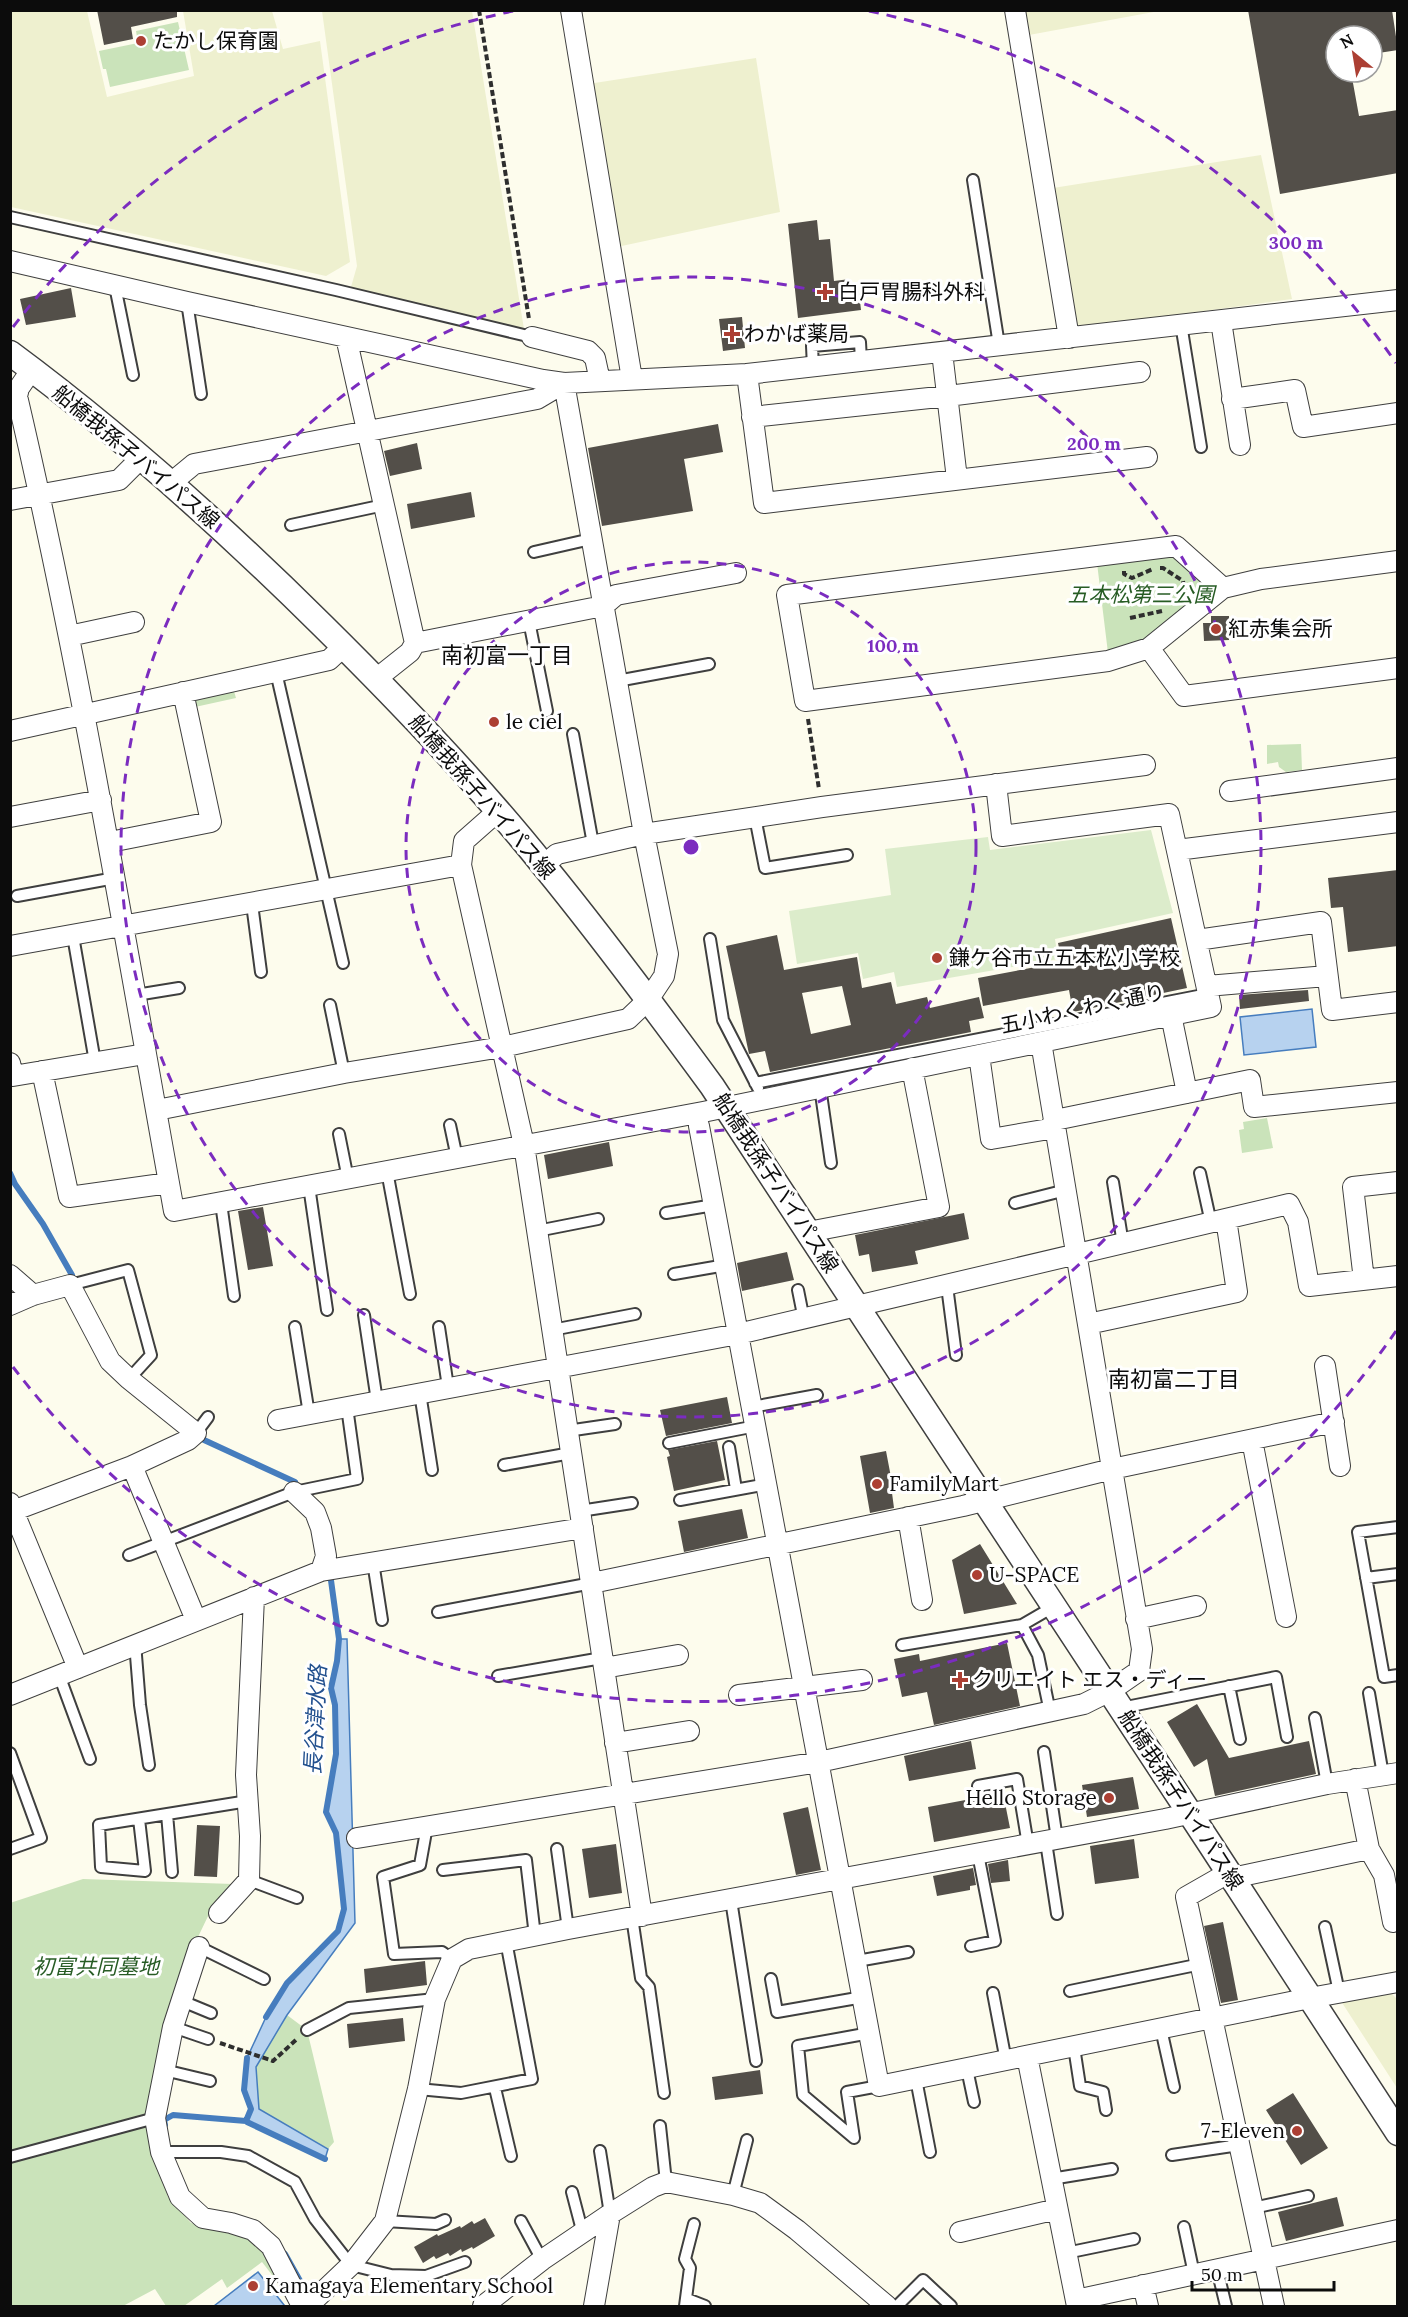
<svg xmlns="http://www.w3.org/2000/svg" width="1408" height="2317" viewBox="0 0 1408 2317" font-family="Lora,'Noto Sans JP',serif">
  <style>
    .farmland { fill: #eef0cf }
    .green { fill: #cae3ba }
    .pitch { fill: #dceccb }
    .water { fill: #b7d2ef; stroke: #467dbe; stroke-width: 1.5 }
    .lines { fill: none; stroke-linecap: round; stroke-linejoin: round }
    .stream { stroke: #467dbe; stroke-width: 6 }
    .building { fill: #534f49; fill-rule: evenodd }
    .service-casing { stroke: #3f3f3f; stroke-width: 14 }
    .minor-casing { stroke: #3f3f3f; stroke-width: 22 }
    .tertiary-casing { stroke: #3f3f3f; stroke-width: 27 }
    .path { stroke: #2e2e2e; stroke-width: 4; stroke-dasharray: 6 3; stroke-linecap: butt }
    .service { stroke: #fff; stroke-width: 10 }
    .minor { stroke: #fff; stroke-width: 20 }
    .tertiary { stroke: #fff; stroke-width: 24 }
    .ring { fill: none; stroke: #7b2cbf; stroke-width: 3; stroke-dasharray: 10 8 }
    .poi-dot { fill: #ac3f33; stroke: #fff; stroke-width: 2 }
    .labels { text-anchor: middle; stroke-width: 6; stroke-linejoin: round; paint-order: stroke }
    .poi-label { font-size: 21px; fill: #0c0c0c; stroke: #fff; text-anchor: start }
    .street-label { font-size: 21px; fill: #0c0c0c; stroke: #fff }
    .park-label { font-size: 21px; font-style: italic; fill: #275c24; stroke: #fff }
    .neighbourhood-label { font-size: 22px; fill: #0c0c0c; stroke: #fff }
    .water-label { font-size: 22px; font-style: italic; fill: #23518f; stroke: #fff }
    .centre { fill: #7b2cbf; stroke: #fff; stroke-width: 3 }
    .ring-label { font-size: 18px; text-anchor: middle; font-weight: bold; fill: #7b2cbf; stroke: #fff; stroke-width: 6; stroke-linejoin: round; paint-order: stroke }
  </style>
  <rect width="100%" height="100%" fill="#fdfced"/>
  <path class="farmland" d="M11,10l76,1 20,86 87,-21 -11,-65h89l11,38 37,-8 30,221 -24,14 -315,-69z
    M322,11h150l52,318 -173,-42 6,-21z
    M1025,11v-1l134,1 -130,24z
    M756,58l24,154 -163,35 -29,-163z
    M1261,155l31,144 -217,30 -22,-141z
    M1391,1993l6,6v89l-58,-90z"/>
  <path class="green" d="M178,22l11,48 -79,17 -4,-18h-3l-4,-18 39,-8 -2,-12z
    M1165,553l14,6 28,27 -1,4 -60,48 -38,15 -11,-90z
    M233,688l3,10 -41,9 -1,-6 4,-6z
    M1301,744l1,26 -16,2 -7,-5 -1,-5 -11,2v-19z
    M1267,1118l6,30 -31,5 -3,-23 5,-1 -1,-7z
    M83,1879l150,5 -23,28 -12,25 -30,88 -22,89 22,83 23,26 59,13 16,15 27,51 -31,-40 -35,26 -5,-9 -38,27h-18l-11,-17 -32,17h-112l-1,-403z
    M287,2015l20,15 27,112 -6,7 -69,-40 -3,-43z"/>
  <path class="pitch" d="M1151,830l22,83 -118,26 3,20 -161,28 -3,-15 -31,7 -5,-26 -61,11 -8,-53 102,-16 -6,-46 103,-12 2,13z"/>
  <path class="water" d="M1312,1009l4,38 -72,8 -4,-38z
    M339,1639h8l8,284 -68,92 -31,52 3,42 69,40 -3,10 -79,-38 5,-12 -7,-19 3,-32 19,-41 21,-34 51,-52 6,-22 -8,-76 -10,-21 10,-58 -1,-49 -4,-17 6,-27z
    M258,2272l26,33 -3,1h-67z"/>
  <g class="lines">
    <path class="stream" d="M10,1173l5,11 28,40 29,51
      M204,1440l91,42
      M266,2017l21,-34 51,-52 6,-22 -8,-76 -10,-21 10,-58 -1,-49 -4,-17 6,-27 2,-22 -9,-66
      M247,2122l78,37
      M165,2125l-1,-5 9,-5 73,6 5,-12 -7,-19 3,-32
      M285,2254l23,41"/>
  </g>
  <path class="building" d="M97,10h80v7l-46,10 2,12 -29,6z
    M1248,10h144l6,40 -26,4v-18h-36v36h15l8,44 39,-6v63l-118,21z
    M817,220l2,20 11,-1 4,42 16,-2v6l8,-1 3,26 -63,8 -10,-94z
    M71,288l5,29 -50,8 -6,-26z
    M742,317l3,31 -22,3 -4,-32z
    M718,424l5,28 -39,7 9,52 -91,15 -14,-78z
    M417,443l5,26 -32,7 -6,-25z
    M471,492l4,25 -64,12 -4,-25z
    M1211,616h18v24l-25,1 -1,-18h8z
    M1398,870v76l-50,6 -5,-45 -12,1 -3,-30z
    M1171,918l16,70 -114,24 -4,-22 -86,16 -5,-28 84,-16 -4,-19z
    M777,935l7,35 73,-13 5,31 29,-6 5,22 31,-7 3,11 49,-11 5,21 -15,3 2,11 -201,40 -5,-21 -16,3 -23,-108zM842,986l9,39 -40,9 -9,-41z
    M1308,990l1,11 -69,8 -1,-14z
    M609,1142l4,24 -65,13 -4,-24z
    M263,1207l10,59 -25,4 -10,-59z
    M964,1213l5,26 -54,12 3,13 -46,8 -3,-18 -10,2 -4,-21z
    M787,1252l7,28 -52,11 -5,-28z
    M727,1397l5,26 -66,13 -6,-26z
    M717,1441l8,39 -51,11 -7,-34 3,-1 -2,-6z
    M886,1451l8,42h-2l2,15 -24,5 -10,-57z
    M742,1509l6,29 -64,14 -6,-31z
    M980,1544l37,60 -53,10 -12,-54z
    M1007,1643l13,63 -86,19 -7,-33 -25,5 -8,-38 25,-5 1,7z
    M1197,1704l32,54 80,-17 7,33 -101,22 -8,-37 -13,8 -27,-45z
    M971,1741l5,28 -67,12 -5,-25z
    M1133,1777l6,32 -52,8 -5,-32z
    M1003,1793l7,35 -76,14 -6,-35z
    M808,1807l13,63 -25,5 -13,-62z
    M197,1825l23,1 -3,51 -23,-1z
    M1134,1839l5,39 -44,6 -5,-38z
    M616,1844l6,49 -33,5 -7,-49z
    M1008,1860l2,21 -19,2 -3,-19z
    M973,1868l3,17 -6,1v4l-33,6 -4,-20z
    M1223,1922l15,78 -17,3 -17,-77z
    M425,1961l2,24 -61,8 -2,-24z
    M403,2018l2,23 -56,7 -2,-24z
    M760,2070l3,24 -48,6 -3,-23z
    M1293,2093l35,55 -27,17 -35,-55z
    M1337,2197l7,29 -58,15 -8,-29z
    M485,2218l10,18 -22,13 -1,-2 -10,5 -1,-3 -11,7 -2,-3 -12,6 -2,-3 -11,7 -9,-16 23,-13 1,2 22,-10 1,2 11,-7 2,3z"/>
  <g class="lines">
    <g class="service-casing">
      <path id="service" d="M973,180l26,165
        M10,217l326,73 196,47
        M115,286l18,89
        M187,302l14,92
        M1181,324l20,123
        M813,367l-1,-21 48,-4 1,19
        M291,525l93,-20
        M534,552l57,-13
        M529,621l18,90
        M276,672l67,291
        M617,681l92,-17
        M573,734l20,110
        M755,817l10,51 82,-13
        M17,896l98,-18
        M252,904l9,68
        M73,936l22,126
        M710,939l13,81 35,68
        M136,995l43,-7
        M330,1005l14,68
        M755,1083l453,-89
        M820,1087l11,76
        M450,1125l7,33
        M339,1134l9,45
        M387,1171l23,123
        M1200,1173l11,50
        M1113,1182l10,62
        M309,1186l18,124
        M221,1203l13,93
        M1015,1203l51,-13
        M666,1213l48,-8
        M537,1231l61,-12
        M674,1274l52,-9
        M70,1285l58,-15 23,85 -22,24
        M947,1286l9,69
        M798,1290l6,30
        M364,1315l13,86
        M295,1327l14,87
        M439,1327l9,60
        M552,1330l83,-16
        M420,1393l12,77
        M752,1407l65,-12
        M567,1431l48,-7
        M196,1433l12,-16
        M669,1443l87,-17
        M729,1447l7,42
        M504,1465l67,-12
        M680,1500l87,-16
        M580,1511l52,-8
        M1398,1527l-40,5 26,145 14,-2
        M129,1555l165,-63 63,-13 -10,-72
        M373,1562l9,58
        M1366,1578l32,-4
        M438,1612l154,-29
        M1022,1625l31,-18
        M135,1643l5,62 9,60
        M902,1645l120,-20 16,30 12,57
        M59,1675l31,84
        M498,1676l104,-18
        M1229,1686l11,53
        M1369,1693l14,82
        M1121,1708l155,-31 11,60
        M1315,1718l12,66
        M1044,1752l13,87
        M10,1753l31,85 -31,11
        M978,1786l39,-7 11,66
        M167,1814l5,58
        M139,1819l6,52 -44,-4 -2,-42 149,-24
        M427,1826l-7,39 -37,12 11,77 48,-2 10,7
        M1046,1842l11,72
        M557,1849l11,80
        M443,1870l83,-10 9,76
        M249,1880l48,18
        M731,1900l25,161
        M632,1917l9,61 8,9 15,106
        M1325,1927l14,65
        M971,1946l24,-5 -17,-87
        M199,1947l65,32
        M857,1961l51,-9
        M771,1979l6,33 86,-15
        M1070,1991l131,-27
        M993,1993l13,68
        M182,2001l29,12
        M173,2027l35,12
        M1161,2029l13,58
        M307,2030l42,-22 86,-9
        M870,2033l-72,13 5,49 51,43 -7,-46 32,-6
        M1074,2047l6,39 23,6 3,18
        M967,2069l7,33
        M164,2070l46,11
        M916,2079l14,73
        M495,2088l16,68
        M418,2089l43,4 71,-14 -26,-138
        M660,2126l6,56
        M600,2151l10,63
        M161,2152h60l27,4 47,26 20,37 36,46 40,10 35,1 39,-14
        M1172,2155l67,-10
        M10,2157l145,-39
        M1051,2179l61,-10
        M572,2192l11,42
        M733,2195l14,-55
        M1253,2208l55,-12
        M385,2221l51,3 9,-4
        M521,2221l21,39
        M1184,2227l10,47
        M1066,2253l68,-14
        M1217,2269l9,37
        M687,2299l18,7
        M685,2306l5,-38 -5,-9 9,-35
        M897,2306l26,-26 28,26"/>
    </g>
    <g class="minor-casing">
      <path id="minor" d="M571,10l61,369
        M1015,10l54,328
        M10,261l177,41 356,78 21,3 183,-9 651,-74
        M1221,321l19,124
        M346,337l69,306 -5,9 -34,27
        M532,337l56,14 7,7 5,23
        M942,352l15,127
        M32,369l-13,19 -2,8c63,270 108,543 157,815l529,-99 508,-105 -42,-193 -167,22 -6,-52
        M747,374l17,129 383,-46
        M1232,399l63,-9 8,37 95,-14
        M752,417l196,-21 192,-24
        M10,500l109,-20 22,-22
        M1398,561l-137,18 -38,9 -47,-42 -389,49 18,106 303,-40 41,-13 35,48 214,-28
        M69,636l65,-14
        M415,643l188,-37 13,-11 120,-22
        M1149,648l74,-60
        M10,731l319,-71 15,-14
        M1230,791l168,-23
        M498,811l-34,30 -3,24 63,280 118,771
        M10,817l91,-17
        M110,842l101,-20 -28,-130
        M1177,850l221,-28
        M544,865l13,-11 87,-20 178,-27 323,-42
        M1197,940l124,-18 11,88 66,-8
        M10,946l451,-81
        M1207,986l120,-10
        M1171,1015l16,78
        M979,1055l12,84 58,-10 6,-9 195,-40 4,27 144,-15
        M10,1063l3,13 132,-22
        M42,1071l27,126 100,-14
        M157,1110l187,-37 158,-26 126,-28 20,-19 16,-24 4,-22 -24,-120 -80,-451 -27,16 -343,65 -23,19
        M699,1126l180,960 431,-88 88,-16
        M808,1232l131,-25 -27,-139
        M10,1275l23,20
        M1364,1280l-11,-93 45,-5
        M10,1305l23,-10 37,-10 40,76 19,18 67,54 -8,7 -56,26 -122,46
        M1088,1324l149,-32 -11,-73
        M1325,1366l15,100
        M278,1420l460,-86 551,-130 9,18 11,64 89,-10
        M1252,1440l34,177
        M132,1466l64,154
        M294,1492l21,20 6,16 5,28 -5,15
        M10,1503l68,165
        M908,1517l14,83
        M592,1583l371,-77 149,-37 222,-47
        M1136,1619l60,-13
        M604,1668l74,-13
        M10,1695l311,-124 262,-43
        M739,1695l123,-15
        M615,1743l74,-12
        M1355,1779l14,70
        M357,1838l462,-76 265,-58 26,-13 29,-20 3,-22 -101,-607
        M1228,1873l-42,24 88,409
        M1232,1878l137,-29 15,26 9,47
        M219,1913l30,-33 1,-44 -4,-61 8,-178
        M199,1947l-26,80 -18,91 6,34 19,45 23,21 28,5 22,7 18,16 31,60
        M1027,2056l50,250
        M960,2232l97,-23
        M1143,2285l5,21
        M1076,2300l322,-70
        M308,2306l43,-41 34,-44 33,-132 17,-90 17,-40 17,-10 99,-20 597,-110 162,-35 71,-11
        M483,2306l59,-46 68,-46 43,-27 13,-5 67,13 27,8 37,27 90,76
        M594,2306l16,-92"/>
    </g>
    <g class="tertiary-casing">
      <path id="tertiary" d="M10,353c111,82 214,175 312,272 78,77 154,156 222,241 58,71 113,145 168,220l498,758 188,289"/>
    </g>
    <path class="path" d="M479,10l50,309
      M1160,568h3l20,13 1,7 -6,12
      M1124,571v3l8,4 21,-9
      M1130,618l32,-7
      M808,719l11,70
      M220,2043l53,18 24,-22"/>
    <use href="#service" class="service"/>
    <use href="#minor" class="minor"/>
    <use href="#tertiary" class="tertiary"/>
  </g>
  <g class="ring">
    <circle cx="691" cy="847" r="285"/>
    <circle cx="691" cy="847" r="570"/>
    <path d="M1396 1331A855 855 0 0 1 13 1367M13 327A855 855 0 0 1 513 11M869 11A855 855 0 0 1 1396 363"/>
  </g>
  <g class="poi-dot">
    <circle cx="141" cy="41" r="6"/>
    <path d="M822 283h6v6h6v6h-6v6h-6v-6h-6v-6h6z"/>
    <path d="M729 325h6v6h6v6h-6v6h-6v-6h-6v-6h6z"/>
    <circle cx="1216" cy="629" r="6"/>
    <circle cx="494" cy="722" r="6"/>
    <circle cx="937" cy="958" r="6"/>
    <circle cx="877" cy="1484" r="6"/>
    <circle cx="977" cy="1575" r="6"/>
    <path d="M957 1671h6v6h6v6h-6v6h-6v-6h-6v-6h6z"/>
    <circle cx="1109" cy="1798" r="6"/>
    <circle cx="1297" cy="2131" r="6"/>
    <circle cx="253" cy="2286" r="6"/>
  </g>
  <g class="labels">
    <g class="poi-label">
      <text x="153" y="48">たかし保育園</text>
      <text x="838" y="299">白戸胃腸科外科</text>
      <text x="744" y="341">わかば薬局</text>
      <text x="1228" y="636">紅赤集会所</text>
      <text x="506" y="729">le ciel</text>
      <text x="949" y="965">鎌ケ谷市立五本松小学校</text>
      <text x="889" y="1491">FamilyMart</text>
      <text x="989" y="1582">U-SPACE</text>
      <text x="972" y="1687">クリエイト エス・ディー</text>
      <text x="1097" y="1805" text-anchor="end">Hello Storage</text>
      <text x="1285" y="2138" text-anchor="end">7-Eleven</text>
      <text x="265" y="2293">Kamagaya Elementary School</text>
    </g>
    <g class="street-label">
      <text transform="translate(136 457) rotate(40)" y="7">船橋我孫子バイパス線</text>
      <text transform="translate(482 797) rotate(49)" y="7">船橋我孫子バイパス線</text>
      <text transform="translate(1083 1009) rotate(-12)" y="7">五小わくわく通り</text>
      <text transform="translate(776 1183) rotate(57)" y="7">船橋我孫子バイパス線</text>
      <text transform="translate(1181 1800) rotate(57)" y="7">船橋我孫子バイパス線</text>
    </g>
    <g class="park-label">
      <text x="1141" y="602">五本松第三公園</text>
      <text x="96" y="1974">初富共同墓地</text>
    </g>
    <g class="neighbourhood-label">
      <text x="507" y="663">南初富一丁目</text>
      <text x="1174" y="1387">南初富二丁目</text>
    </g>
    <g class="water-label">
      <text transform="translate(315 1720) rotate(-87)" y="8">長谷津水路</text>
    </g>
  </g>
  <circle cx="691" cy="847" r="9" class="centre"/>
  <g class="ring-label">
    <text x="1296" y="249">300 m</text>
    <text x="1094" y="450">200 m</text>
    <text x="893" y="652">100 m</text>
  </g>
  <rect width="1408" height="2317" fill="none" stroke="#0c0c0c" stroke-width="24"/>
  <g transform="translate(1354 54) rotate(330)"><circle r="28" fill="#ffffff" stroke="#9e9e9e" stroke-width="1.5"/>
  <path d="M0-4.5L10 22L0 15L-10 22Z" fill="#ac3f33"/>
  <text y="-9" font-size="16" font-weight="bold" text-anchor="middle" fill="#0c0c0c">N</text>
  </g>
  <path d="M1192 2281v9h142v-9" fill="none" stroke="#0c0c0c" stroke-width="3"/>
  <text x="1201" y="2281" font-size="18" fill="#0c0c0c" stroke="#ffffff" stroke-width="4.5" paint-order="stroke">50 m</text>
</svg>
